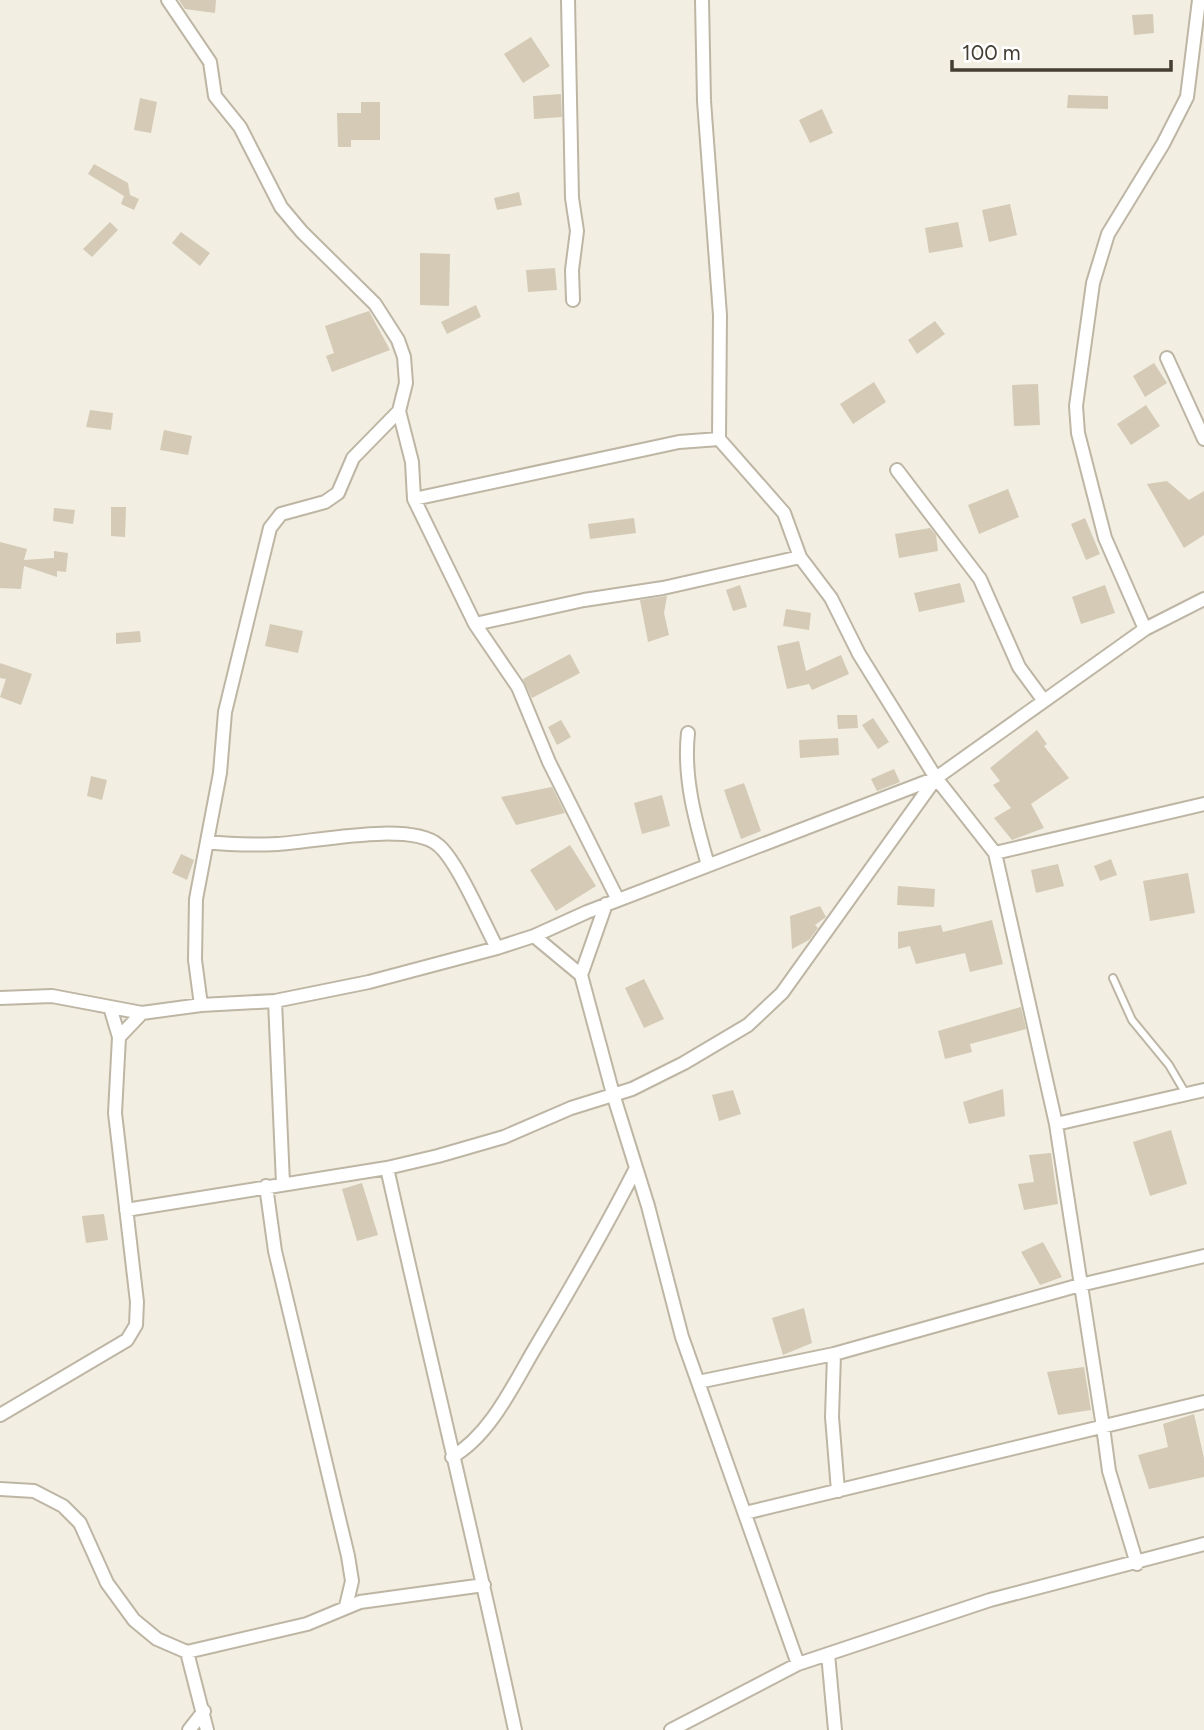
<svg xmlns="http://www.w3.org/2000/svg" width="1204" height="1730" viewBox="0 0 1204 1730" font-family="Figtree,sans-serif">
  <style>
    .building { fill: #d4cab6 }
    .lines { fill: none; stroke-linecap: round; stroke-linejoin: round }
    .service-casing { stroke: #beb6a4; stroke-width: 10 }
    .minor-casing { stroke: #beb6a4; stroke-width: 16 }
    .service { stroke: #fff; stroke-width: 6 }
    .minor { stroke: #fff; stroke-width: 12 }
  </style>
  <rect width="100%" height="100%" fill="#f2eee2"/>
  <path class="building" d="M179,0h37l-1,13 -30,-4z
    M1153,14l1,19 -20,2 -2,-20z
    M531,37l19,29 -27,17 -19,-29z
    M561,94l1,23 -28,2 -1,-23z
    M1068,95l40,1v13l-41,-1z
    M140,98l17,4 -6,31 -17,-3z
    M361,102h19v38h-29v7h-13l-1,-34h24z
    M822,109l11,24 -23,10 -11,-23z
    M94,164l34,19 2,12 9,4 -5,11 -13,-6 3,-8 -36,-22z
    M519,192l3,13 -25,5 -3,-12z
    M1010,204l7,31 -28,7 -7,-32z
    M110,222l8,8 -26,27 -9,-8z
    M958,222l5,25 -34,6 -4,-25z
    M181,232l29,21 -10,13 -28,-23z
    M420,253l30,1 -1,52 -29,-1z
    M555,268l2,22 -29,2 -2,-22z
    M476,305l5,12 -34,17 -6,-12z
    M369,311l21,39 -58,22 -6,-16 8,-3 -9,-27z
    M935,321l10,13 -28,20 -9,-14z
    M1154,363l13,20 -22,14 -12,-21z
    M874,382l12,20 -33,22 -13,-20z
    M1038,384l2,41 -26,1 -2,-41z
    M1146,405l14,21 -29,19 -14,-21z
    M90,410l23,3 -2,17 -25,-3z
    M164,430l28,6 -4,19 -28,-5z
    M1167,481l22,19 15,-9v44l-20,13 -37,-64z
    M1008,489l11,28 -40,17 -11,-29z
    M111,507h15l-1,30 -14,-1z
    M54,508l21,2 -2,14 -20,-3z
    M634,518l2,15 -46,6 -2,-15z
    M1085,518l15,36 -14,6 -15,-36z
    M930,528l6,7 2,16 -39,7 -4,-24z
    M0,542l27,7 -3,11 30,-2v-7l14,2 -2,19 -9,-1v6l-33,-11 -3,23 -21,-1z
    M960,583l5,19 -46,10 -5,-19z
    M740,585l7,22 -14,4 -7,-21z
    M1105,585l10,28 -34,11 -9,-27z
    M667,596l-3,17 5,22 -21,7 -8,-42z
    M786,609l25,4 -2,17 -26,-4z
    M270,624l33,7 -5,22 -33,-7z
    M140,631l1,11 -25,2v-11z
    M799,641l7,30 35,-16 8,19 -37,16 -3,-6 -22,5 -10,-43z
    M570,654l10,19 -48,25 -9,-19z
    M0,663l32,11 -11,31 -21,-8 6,-18 -6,-1z
    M837,715h20l1,13 -20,1z
    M873,718l16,24 -11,7 -16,-24z
    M561,720l10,17 -14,8 -9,-18z
    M1037,730l10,14 -3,2 25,32 -38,26 13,24 -32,12 -18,-22 17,-10 -18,-23 7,-4 -10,-13z
    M838,738l1,17 -39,3 -1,-18z
    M894,769l6,13 -23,9 -6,-12z
    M91,776l16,4 -5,20 -15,-4z
    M744,783l17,48 -20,8 -17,-49z
    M552,787l13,26 -49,12 -15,-28z
    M662,795l8,31 -28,8 -8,-31z
    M570,845l26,41 -40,25 -26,-41z
    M181,854l13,6 -7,20 -15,-7z
    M1111,859l6,16 -17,6 -6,-15z
    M1058,864l6,22 -28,7 -5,-23z
    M1188,873l7,40 -45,8 -7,-40z
    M898,886l37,3 -1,18 -37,-2z
    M820,906l6,11 -11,8 3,3 -9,12 -17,9 -2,-33z
    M992,920l11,44 -33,8 -5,-19 -49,11 -6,-18 -12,3v-17l43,-7 2,7z
    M644,979l20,40 -20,9 -19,-40z
    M1021,1007l5,22 -56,15 2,8 -27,7 -7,-28z
    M1003,1089l2,27 -36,8 -6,-22z
    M733,1090l8,24 -22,7 -7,-26z
    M1171,1130l16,54 -37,12 -17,-54z
    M1051,1153l7,51 -34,6 -6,-26 16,-2 -5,-27z
    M362,1183l16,52 -21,6 -15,-52z
    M104,1214l4,26 -22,3 -4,-27z
    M1043,1242l19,35 -22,8 -19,-33z
    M804,1308l8,35 -29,12 -11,-37z
    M1084,1367l7,43 -33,5 -11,-43z
    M1194,1414l10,44v19l-55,12 -11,-34 30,-8 -5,-23z"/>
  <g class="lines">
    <g class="service-casing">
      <path id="service" d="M1113,978l19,42 37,45 17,29"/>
    </g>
    <g class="minor-casing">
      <path id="minor" d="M168,0l42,62 5,34 25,31 41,80 21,25 73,72 23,36 6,17 2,26 -7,28 -46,47 -15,35 -13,9 -44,12 -11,14 -45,184 -5,61 -24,126 -1,61 6,45
        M568,0l4,198 5,33 -5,39 1,30
        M1167,358l37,81
        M399,411l13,51 2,37 61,125 109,-24 79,-12 137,-31
        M897,470l83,109 39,88 25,34
        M414,499l265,-57 40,-3
        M475,624l43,63 31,75 69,138
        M1145,629l-40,-91 -27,-105 -2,-27 17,-123 15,-49 55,-90 24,-47 12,-97
        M688,733c-5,45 8,90 20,132
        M936,778l59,75 61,271 47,303 6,44 28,93
        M208,842c24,3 46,3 70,2 35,-2 132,-23 160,1 19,15 46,79 59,103
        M995,853l209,-49
        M606,904l-25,71 32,119 35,112 34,131 116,327
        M534,936l47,39
        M0,998l52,-2 90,17 59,-8 74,-4 94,-19 128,-34 37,-12 53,-24 349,-134 209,-149 59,-30
        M275,1001l8,182
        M110,1007l9,30
        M1056,1124l148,-34
        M387,1168c42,188 88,374 128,562
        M266,1186l9,65 73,305 4,25 -6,25
        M126,1210l261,-42 51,-12 66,-19 67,-29 61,-19 52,-26 64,-38 34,-32 154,-215 -77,-124 -28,-56 -31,-41 -16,-44 -65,-74 1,-124 -16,-214 -2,-101
        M834,1354l-2,63 6,74
        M698,1382l136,-28 246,-69 124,-29
        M0,1415l127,-75 9,-15 1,-23 -22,-189 4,-76 23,-24
        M452,1457c40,-23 63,-76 86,-114 34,-57 67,-114 97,-173
        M0,1489l34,2 29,15 17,17 27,60 27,37 23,19 30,13 120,-28 53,-22 124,-17
        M745,1513l459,-111
        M187,1652l20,78
        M828,1654l7,76
        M189,1730l15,-19
        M671,1730l127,-66 192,-64 214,-56"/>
    </g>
    <use href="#service" class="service"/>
    <use href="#minor" class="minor"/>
  </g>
  <path d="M952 60v10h219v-10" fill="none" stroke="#443e32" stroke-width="3.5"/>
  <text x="962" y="60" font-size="21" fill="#443e32" stroke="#ffffff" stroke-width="5" paint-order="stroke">100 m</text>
</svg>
